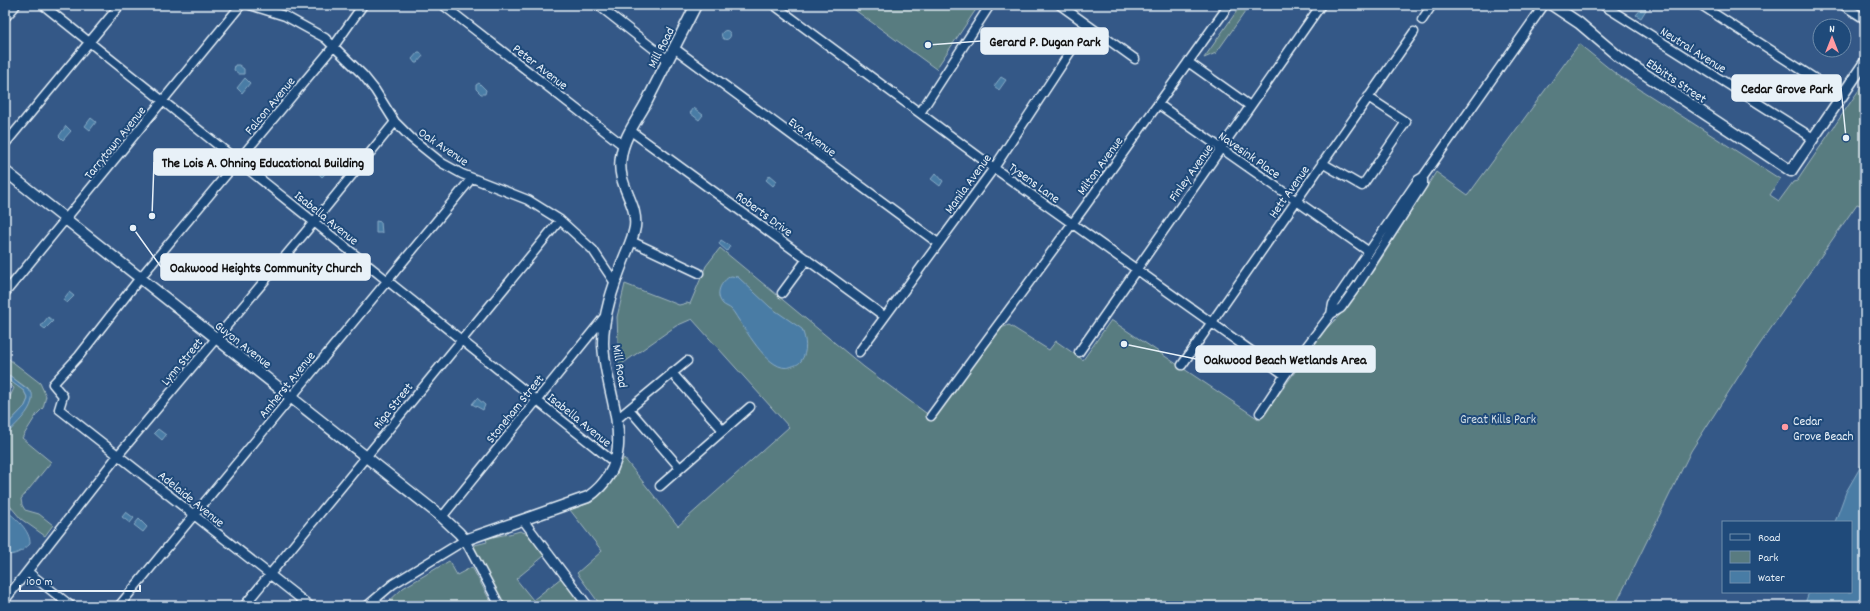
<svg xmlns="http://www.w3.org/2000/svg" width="1870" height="611" viewBox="0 0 1870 611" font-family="Dekko,sans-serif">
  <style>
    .green { fill: #597b80; stroke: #a0b6bc }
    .water { fill: #487ca5; stroke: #88abc6 }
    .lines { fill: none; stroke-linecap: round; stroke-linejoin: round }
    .minor-casing { stroke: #e8f1f8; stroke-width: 11 }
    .tertiary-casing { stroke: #e8f1f8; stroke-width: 13 }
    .primary-casing { stroke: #e8f1f8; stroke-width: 16 }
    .minor { stroke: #1f4a7a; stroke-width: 8 }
    .tertiary { stroke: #1f4a7a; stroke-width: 10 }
    .primary { stroke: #1f4a7a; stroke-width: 13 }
    .poi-dot { fill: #ff9aa2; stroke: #1f4a7a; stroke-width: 1.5 }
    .labels { text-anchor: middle; stroke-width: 4; stroke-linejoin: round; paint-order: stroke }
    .street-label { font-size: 13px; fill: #e8f1f8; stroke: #1f4a7a }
    .park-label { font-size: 13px; fill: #d3dfe6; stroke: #1f4a7a }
    .poi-label { font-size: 13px; fill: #e8f1f8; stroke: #1f4a7a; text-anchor: start }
    .leader { fill: none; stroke: #e8f1f8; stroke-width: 1.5 }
    .callout-dot { fill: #e8f1f8; stroke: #1f4a7a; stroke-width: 1.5 }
    .callout { fill: #e8f1f8; stroke: #e8f1f8; stroke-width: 1.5 }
    .callout-label { font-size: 14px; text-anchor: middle; font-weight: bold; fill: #111 }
  </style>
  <rect width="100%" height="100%" fill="#345887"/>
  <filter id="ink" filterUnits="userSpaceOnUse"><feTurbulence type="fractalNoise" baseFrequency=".025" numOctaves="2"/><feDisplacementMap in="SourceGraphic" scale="8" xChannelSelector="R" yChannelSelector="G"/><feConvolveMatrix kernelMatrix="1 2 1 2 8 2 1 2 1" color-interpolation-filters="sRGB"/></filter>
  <g filter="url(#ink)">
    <path class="green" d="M848,5h131l-43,64z
      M1241,5h9l-34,48 -12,5z
      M1579,44l37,30 164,105 -10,16 9,6 14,-19 4,-1 68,-100v126l-8,-3 -106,153 -60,94 -76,155h-1014l-24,-33 25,-22 -32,-41 22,-8 14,-13 18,-31 54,68 111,-99 -97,-108 -16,7 -57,40 -2,-49 8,-33 54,21 8,-2 3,1 16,-38 14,-18 144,119 70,52 67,-91 8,-3 40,25 7,-9 27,19 28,-40 149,100 66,-91 16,-16 34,-46 60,-95 32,23z
      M5,356l35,27 6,13 -3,12 -6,6 -15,24 29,24 -30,37 1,6 3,5 14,4 14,11 -8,11 -24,-17 -16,-19v-64l22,-25 5,-10 -4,-12 -19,-14v5l15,11 4,8 -3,7 -20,21v-18l4,-4 -1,-4 6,-13 -9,-8z
      M520,531l8,3 16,22 -28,23 17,21 28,-22 21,28h-80l-28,-58 1,-3 12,-3 -1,-3c12,-4 23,-4 34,-8z
      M449,561l8,14 15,-8 21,39h-109l19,-18z"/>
    <path class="water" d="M1644,6l2,4 -5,8 -5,-3z
      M721.5 35a4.5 4.5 0 1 1 9 0a4.5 4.5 0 1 1-9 0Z
      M418,52h2l3,4 -6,7h-2l-3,-4z
      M235,65h4l5,4v5h-5l-5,-4z
      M1001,77l5,3 -7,10 -5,-4z
      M245,78l5,5 -8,10 -5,-5z
      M479,83l7,7 -1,4h-4l-5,-5v-4z
      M694,108l9,7 -4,5 -9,-7z
      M91,118l5,4 -6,8 -5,-4z
      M66,126l5,5 -8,9 -4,-4z
      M319,165l8,7 -5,5 -7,-7z
      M936,173l7,8 -3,5 -9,-7z
      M770,175l7,6 -4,5 -7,-6z
      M376,221l5,1 1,11h-6z
      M721,240l9,6 -3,5 -8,-7z
      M731,276l7,1 32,30 32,22c4,11 6,22 -1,32 -3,4 -6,4 -11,6 -20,6 -42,-34 -52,-48 -2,-3 -4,-7 -7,-10 -2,-2 -6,-3 -8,-5 -9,-10 -2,-23 8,-28z
      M69,292l5,4 -7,7 -4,-3z
      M48,317l5,4 -8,8 -4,-3z
      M9,375l23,18c3,17 -17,31 -27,43v-9l20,-21 3,-7 -4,-8 -15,-11z
      M477,398l8,7 -2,5 -11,-6z
      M158,429l8,6 -4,5 -8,-7z
      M1865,459v147h-61l5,-14h42v-70h-16l11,-30z
      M5,510c10,7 26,21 25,34 -6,6 -16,13 -25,10z
      M126,512l8,6 -4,5 -8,-6z
      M139,519l8,8 -4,5 -9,-7z"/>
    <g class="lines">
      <g class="minor-casing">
        <path id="minor" d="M43,5l572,458
          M250,5l35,11 40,22 38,37 12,15 20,32 16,16 31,25 20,11 66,26 32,20 33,30 22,33
          M443,5l181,141
          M598,5l70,55
          M774,5l220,163 291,207
          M1060,5l75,54
          M1603,5l210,133
          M1701,5l141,91
          M1843,5l22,14
          M1422,20l10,-15
          M674,48l264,195
          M1188,62l62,44
          M1158,104l210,147
          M920,113l70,-108
          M631,131l253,185
          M5,144l115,-139
          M1322,163l40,23 44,-64 -38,-25
          M631,241l68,32
          M5,293l236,-288
          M782,293l25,-34
          M1331,314l2,-10 85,-124 5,-3 121,-172
          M859,352l135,-184 94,-143
          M1079,352l242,-347
          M1182,365l232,-333
          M672,373l51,57
          M629,409l51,59
          M1260,413l25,-38 46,-61 10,-6 18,-25 64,-99v-7
          M931,416l152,-207 146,-204
          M617,419l70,-58
          M660,486l90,-79
          M442,517l164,-202
          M523,520l65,86
          M28,572l43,34
          M5,600l114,-146 195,-232 81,-100
          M119,606l353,-428
          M244,606l316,-386
          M310,606l-251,-197 4,-13 -10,-12 26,-28 61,-78 194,-232 29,-41
          M367,606l26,-22 72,-44 35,66"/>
      </g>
      <g class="tertiary-casing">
        <path id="tertiary" d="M1552,5l27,18 40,34 172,114 74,-109
          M5,171l437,346 17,16 6,7 123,-43c57,-40 16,-101 15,-154 0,-28 10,-56 20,-82 4,-11 10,-22 12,-34 3,-25 -19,-42 -14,-70 2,-18 15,-36 24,-52 17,-34 34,-67 51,-100"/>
      </g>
      <g class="primary-casing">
        <path id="primary" d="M5,14l8,-9"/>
      </g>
      <use href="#minor" class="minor"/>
      <use href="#tertiary" class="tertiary"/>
      <use href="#primary" class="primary"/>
    </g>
  </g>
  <circle class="poi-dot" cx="1785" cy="427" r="4"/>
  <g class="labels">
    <g class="street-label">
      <text transform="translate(660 47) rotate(-63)" y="5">Mill Road</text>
      <text transform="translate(1694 49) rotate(32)" y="5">Neutral Avenue</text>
      <text transform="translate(541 66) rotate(38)" y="5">Peter Avenue</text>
      <text transform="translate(1677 80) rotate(34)" y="5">Ebbitts Street</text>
      <text transform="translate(269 105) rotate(-50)" y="5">Falcon Avenue</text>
      <text transform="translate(813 136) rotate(37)" y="5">Eva Avenue</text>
      <text transform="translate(114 142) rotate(-51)" y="5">Tarrytown Avenue</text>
      <text transform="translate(444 146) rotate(34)" y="5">Oak Avenue</text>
      <text transform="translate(1250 154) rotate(35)" y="5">Navesink Place</text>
      <text transform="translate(1099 165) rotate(-54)" y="5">Milton Avenue</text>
      <text transform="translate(1190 172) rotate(-55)" y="5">Finley Avenue</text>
      <text transform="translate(1035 182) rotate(36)" y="5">Tysens Lane</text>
      <text transform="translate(967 183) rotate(-54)" y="5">Manila Avenue</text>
      <text transform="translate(1288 191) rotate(-55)" y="5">Hett Avenue</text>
      <text transform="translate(765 213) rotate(36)" y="5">Roberts Drive</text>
      <text transform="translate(327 217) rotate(39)" y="5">Isabella Avenue</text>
      <text transform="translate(244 344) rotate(38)" y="5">Guyon Avenue</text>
      <text transform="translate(181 361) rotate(-50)" y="5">Lynn Street</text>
      <text transform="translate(621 366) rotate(81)" y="5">Mill Road</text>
      <text transform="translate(286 384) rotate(-51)" y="5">Amherst Avenue</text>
      <text transform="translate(392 405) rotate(-51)" y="5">Riga Street</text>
      <text transform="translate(514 408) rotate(-51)" y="5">Stoneham Street</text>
      <text transform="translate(580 419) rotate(39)" y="5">Isabella Avenue</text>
      <text transform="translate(192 498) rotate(39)" y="5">Adelaide Avenue</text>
    </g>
    <g class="park-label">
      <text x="1498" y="423">Great Kills Park</text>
    </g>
    <g class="poi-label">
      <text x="1793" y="425">Cedar<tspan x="1793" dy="15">Grove Beach</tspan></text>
    </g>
  </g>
  <path class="leader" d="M928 45L981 41M1846 138L1841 88M152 216L154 162M133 228L161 267M1124 344L1196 359"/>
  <g class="callout-dot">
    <circle cx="928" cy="45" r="4"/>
    <circle cx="1846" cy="138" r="4"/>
    <circle cx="152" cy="216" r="4"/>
    <circle cx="133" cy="228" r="4"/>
    <circle cx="1124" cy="344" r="4"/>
  </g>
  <g class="callout">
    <rect x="981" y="28" width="127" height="26" rx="4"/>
    <rect x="1732" y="75" width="109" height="26" rx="4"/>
    <rect x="154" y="149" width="219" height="26" rx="4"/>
    <rect x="161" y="254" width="209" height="26" rx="4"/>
    <rect x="1196" y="346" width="179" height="26" rx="4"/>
  </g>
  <g class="callout-label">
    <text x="1045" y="46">Gerard P. Dugan Park</text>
    <text x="1787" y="93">Cedar Grove Park</text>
    <text x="263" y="167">The Lois A. Ohning Educational Building</text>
    <text x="266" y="272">Oakwood Heights Community Church</text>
    <text x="1285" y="364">Oakwood Beach Wetlands Area</text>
  </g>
  <rect width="1870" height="611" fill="none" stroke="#1f4a7a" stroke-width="20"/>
  <rect x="10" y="10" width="1850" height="591" fill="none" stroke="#e8f1f8" stroke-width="1.5" filter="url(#ink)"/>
  <rect x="1722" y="521" width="130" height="72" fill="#1f4a7a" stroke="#6f8dac"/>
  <rect x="1730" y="534" width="20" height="6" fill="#1f4a7a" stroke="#6f8dac"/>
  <text x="1758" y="541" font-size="12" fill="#e8f1f8">Road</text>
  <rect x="1730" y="551" width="20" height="12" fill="#597b80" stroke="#6f8dac"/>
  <text x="1758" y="561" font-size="12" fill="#e8f1f8">Park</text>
  <rect x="1730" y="571" width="20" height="12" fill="#487ca5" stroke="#6f8dac"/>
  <text x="1758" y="581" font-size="12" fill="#e8f1f8">Water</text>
  <g transform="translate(1832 38)"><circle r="19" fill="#1f4a7a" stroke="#6f8dac"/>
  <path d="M0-3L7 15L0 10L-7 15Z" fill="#ff9aa2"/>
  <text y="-6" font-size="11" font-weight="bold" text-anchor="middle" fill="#e8f1f8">N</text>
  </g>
  <path d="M20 585v6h120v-6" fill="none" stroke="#e8f1f8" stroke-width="2"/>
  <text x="26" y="585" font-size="12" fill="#e8f1f8" stroke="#1f4a7a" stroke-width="3" paint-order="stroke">100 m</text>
</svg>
